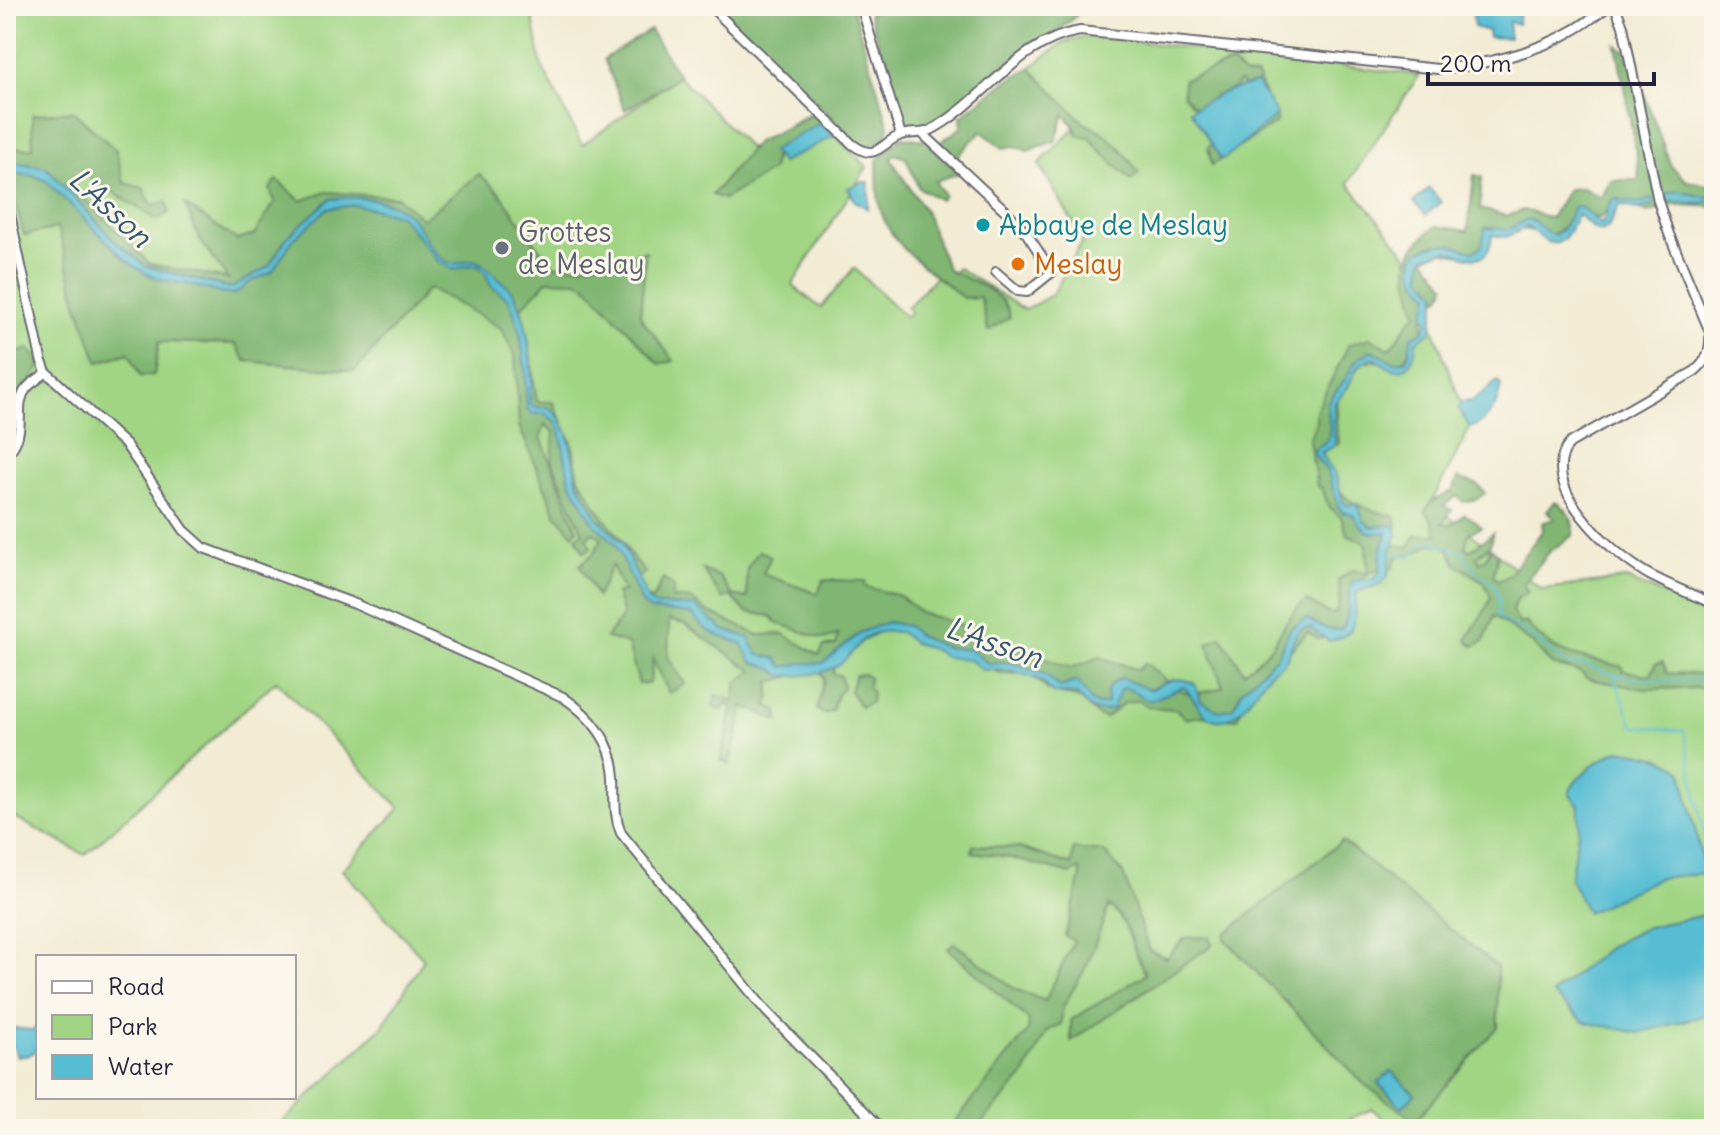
<svg xmlns="http://www.w3.org/2000/svg" width="1720" height="1135" viewBox="0 0 1720 1135" font-family="Delius,sans-serif">
  <style>
    .green { fill: #a1d584; stroke: #627c60; stroke-width: 2 }
    .forest { fill: #80b672; stroke: #516c56; stroke-width: 2 }
    .water { fill: #56bdd3; stroke: #3c7087; stroke-width: 2 }
    .lines { fill: none; stroke-linecap: round; stroke-linejoin: round }
    .stream { stroke: #56bdd3; stroke-width: 2 }
    .minor-casing { stroke: #6b6971; stroke-width: 12 }
    .minor { stroke: #fff; stroke-width: 8 }
    .culture-dot { fill: #0f9aa8; stroke: #fbf7ec; stroke-width: 3 }
    .worship-dot { fill: #6b7280; stroke: #fbf7ec; stroke-width: 3 }
    .food-dot { fill: #e8710a; stroke: #fbf7ec; stroke-width: 3 }
    .labels { text-anchor: middle; stroke-width: 6; stroke-linejoin: round; paint-order: stroke }
    .culture-label { font-size: 28px; fill: #0d838f; stroke: #fbf7ec; text-anchor: start }
    .worship-label { font-size: 28px; fill: #5b616d; stroke: #fbf7ec; text-anchor: start }
    .food-label { font-size: 28px; fill: #c56008; stroke: #fbf7ec; text-anchor: start }
    .water-label { font-size: 30px; font-style: italic; fill: #345870; stroke: #fbf7ec }
  </style>
  <rect width="100%" height="100%" fill="#fbf7ec"/>
  <filter id="ink" filterUnits="userSpaceOnUse"><feTurbulence type="fractalNoise" baseFrequency=".0125" numOctaves="2"/><feDisplacementMap in="SourceGraphic" scale="16" xChannelSelector="R" yChannelSelector="G"/><feConvolveMatrix kernelMatrix="1 2 1 2 8 2 1 2 1" color-interpolation-filters="sRGB"/></filter>
  <filter id="wash" filterUnits="userSpaceOnUse"><feTurbulence type="fractalNoise" baseFrequency=".006" numOctaves="4" result="noise"/><feDisplacementMap in="SourceGraphic" scale="32" xChannelSelector="R" yChannelSelector="G"/><feGaussianBlur stdDeviation="1.8" result="paint"/><feColorMatrix in="noise" values="0 0 0 0 0 0 0 0 0 0 0 0 0 0 0 0 0 1.4 0 .05"/><feComposite in="paint" operator="in"/></filter>
  <g filter="url(#wash)">
    <rect width="100%" height="100%" fill="#f2ecd4"/>
    <path class="green" d="M6,6h525l10,58 41,81 97,-69 71,73 61,-37 56,55 -75,118 29,23 33,-40 52,49 5,-5 -4,-4 29,-32 7,6 15,-14 67,42 28,-16 30,-54 -44,-76 43,-43 -52,-53 34,-26 26,-6 329,39 -71,108 58,71 64,174 -39,75 111,86 84,-10 88,36v514h-318l-24,-20 -45,20h-1052l107,-102 42,-68 -82,-89 58,-62 -124,-127 -191,174 -79,-42z"/>
    <path class="forest" d="M716,6h136l37,120 -4,15 -22,6z
      M885,6h184l8,9 -15,13 -138,100 -21,-6 -34,-109z
      M650,30l29,46 -54,34 -21,-51z
      M1616,44l8,6 18,38 29,78 16,15 27,5v21l-40,-2 -26,8 -29,-14 -19,19 -21,-4 -27,21 -35,-7 -24,5 -10,18 -23,4 -21,-4 -14,7 21,27 -5,11 -17,18 -1,17 -21,31 -38,-1 -28,35 3,48 -18,5c12,45 28,58 73,67l3,8 -3,21 15,2 7,-12h21l-6,-17 -6,-7 6,-9 22,-11 5,-13 19,6 8,9 -8,6 -14,3 -6,-6 -14,10 9,4 -10,13 9,2 14,-11 16,13 -12,6 -4,14 5,4 23,-18 -3,12 -13,11 3,6 5,-3 6,-11 7,6 -5,22 6,5 10,-6 34,-45 -1,-7 12,-4 -7,-8 8,-9c15,7 19,19 18,34l-22,14 -28,34 5,8 -11,7 -5,12 8,13 6,-2c30,38 54,33 97,45v4l28,4 5,-12 7,-1 4,11 47,1v14l-70,1 -56,-10 -8,-7 -28,-7 -18,-20 -40,-29 -10,25 -10,5 -7,-6c7,-16 19,-26 24,-43l-7,-15 -27,-17 -9,-17c-18,-6 -16,-6 -31,4 -5,3 -14,4 -20,5l-4,11c-47,1 -30,29 -45,54 -3,6 -9,11 -14,15l-16,2 -10,-7 -60,63 -11,24 -38,-3 -13,3 -10,-10 -29,-2 -7,-7 -16,3 -18,15 -8,-2 -18,-17 -32,-9 -18,-16 -30,-1 -109,-47 -35,18 -22,20 -1,10 7,1 3,12 -6,8 -5,16 -8,3 -7,-4 7,-32 -6,-9 -48,13v15l-4,8 12,6 1,10 -37,-15 -1,15 -12,43 -8,-4 12,-53 -7,-3 -4,6 -9,-3 3,-12 18,6 3,-19 16,-11 -69,-47 -15,-4 -1,37 17,27 -16,9 -16,-34 -3,24 -11,1 -11,-40 -22,-6 17,-23 -7,-22 8,-1 -12,-27 -15,32 -17,-32 14,-12 8,-15 -10,-6 -5,6 4,10 -7,4 -8,-15 7,-4 -31,-72 2,-29 -9,-8 -4,13 36,93 -4,4 -17,-20 -37,-88 -4,-71 -14,-27 -72,-40 -74,83 -109,-10 -11,-17 -76,-2 -5,33 -14,1 -11,-23 -31,9 -21,-60 -19,-74 -34,7 -14,-51 -4,-36h27l-1,-33 41,-4 43,39 8,33 19,5 9,17 15,-3 2,10 -12,8 -74,-47 -10,14 77,77 78,15 -28,-39 -15,-35 52,35 17,-5 21,-33 -5,-13 7,-9 24,21 24,-9 72,5 26,22 56,-45 20,18 52,73 30,1 65,-15 -6,65 34,45 -15,3 -73,-79 -9,-4 -29,-1 -29,30 9,30 9,62h16l19,40 7,36 25,40 17,20 9,16 15,19 -9,5 10,21h7l10,-20 11,8 -2,11 20,2 16,12 50,23 25,-1 36,21 5,-9 12,-1 2,-10 -15,4 -46,-16 -6,-7 -25,-4 -15,-16 -9,3 -19,-29 17,7 12,18 15,3v-30l12,-17 12,5 -8,18 55,20 5,-14 42,1 1,6 34,9 21,17 41,12 25,17 21,-1 18,11 45,16 29,-11 38,13 7,-7c32,25 34,39 78,24l-16,-43 14,-8 23,36c6,-6 14,-11 20,-17 17,-17 22,-42 43,-54l25,14 5,-4 3,-15 -2,-16 15,-10 15,3 -2,-30 -19,-9 -6,-17 -13,-11 -5,-16 -6,-5 -8,-45 7,-18v-11l33,-67 22,-6 18,11c11,-11 16,-25 28,-35 -10,-43 -20,-58 19,-88l32,5 6,-56 8,2 -2,32 27,7 16,-6 28,8 17,-29 15,-1 18,10 10,-18h28l-2,-24z
      M1232,63l12,12 13,1 20,46 -65,43 -4,-18 49,-48 -17,-17 -18,16 -27,10 -12,-13 1,-16z
      M1030,68l54,55 17,8 19,17 19,25 -8,7c-14,-15 -31,-26 -41,-43l-12,-1 -4,-10 -10,-12 -8,27 -29,10 -12,-5 -12,2 -22,-17 -26,28 -16,-16 23,-16 -1,-11 41,-32z
      M815,114l15,14 -55,26 -3,16 -48,29 -12,-4 44,-53z
      M902,137l23,3 35,33 -25,8 9,14 -4,5 -21,-12 -13,-30 -12,-4 -3,5 34,52 23,59c21,10 58,22 62,47l-22,14 -8,-34 -17,1c-29,-26 -70,-47 -82,-87 -5,-15 -3,-35 -4,-51z
      M29,349l12,15c-6,14 -17,24 -25,38l-10,-1v-45z
      M863,674l6,4 -1,9 4,6 -1,9 -10,5 -11,-16 5,-16z
      M1342,841l155,126 1,60 -83,94 -51,-37 -139,-145v-5z
      M973,845l47,3 52,17 1,-16 31,3 19,21 26,77 17,8 19,-20 25,-1 2,8 -141,96v-21l75,-46c-14,-20 -16,-54 -37,-68l-22,59 -24,42 -2,17 -14,7 -23,45 -48,53h-27l79,-98 1,-11 -81,-71 6,-6 61,46 30,12 29,-60 -9,-5 16,-59 -1,-8 -9,5 -64,-17 -35,-5z"/>
    <path class="water" d="M1472,6h47l-1,18 -9,-2v16l-20,-1 -1,-6 -14,-4z
      M1257,83l20,32 -53,44 -4,-1 -30,-48 34,-18z
      M822,122l12,14 -53,27 -9,-13z
      M6,161l40,6 68,73 32,26 80,21h7l36,-21 18,-29 43,-38c27,-4 69,-1 85,23 10,13 15,29 30,39 11,7 18,-1 29,-1 7,1 38,29 41,35 12,23 16,59 17,85 0,8 -3,15 -1,24l4,3 16,1 8,9 9,16 10,50 20,35 24,24 26,58 7,5 40,1 29,24 24,7 11,18 17,3 8,9 17,-4h22l38,-31 27,-10 20,4 11,10 26,11 27,3 15,13 19,-1 10,2 29,10 15,13 17,-6 15,21 6,3 9,-2c-2,-15 2,-19 15,-25l28,12c16,-9 28,-16 45,-6l6,17 18,10 14,-3 9,-18 36,-35 12,-26 16,-10 23,11 13,-1c10,-15 3,-33 11,-48l21,-3 6,-6 1,-21 6,-18c-23,1 -21,0 -34,-18l-11,-3c-9,-11 -8,-25 -14,-39 -4,-9 -12,-12 -15,-22l15,-11 2,-12 -3,-25 20,-26 7,-14 17,-13 23,12 11,-1 4,-7 2,-17 12,-6 5,-9 -4,-8 6,-19c-24,-21 -26,-48 13,-51 10,-1 21,5 31,7l8,-5 3,-18 24,1 19,-10c12,3 15,15 27,16l7,-5 12,-23 8,1 19,16c7,-6 4,-17 12,-25l26,4 13,-4 2,7 -17,3 -18,-4 -11,23 -6,4 -8,-3 -17,-15c-5,10 -11,35 -29,28 -7,-3 -14,-11 -21,-15l-21,10 -14,-2c-3,34 -24,22 -45,15l-22,7 -3,6v14l15,16 -6,39 -15,10c0,16 -9,35 -28,25 -7,-4 -10,-8 -17,-10l-14,11 -9,19 -14,17 1,42 -14,7 15,22 7,27 5,3 9,-2 7,18 8,6 23,-2 2,10 -6,16 -3,25 -7,8 -24,8c-5,24 5,43 -28,49l-19,-13c-18,0 -16,19 -24,32 -4,5 -10,8 -15,12 -14,13 -31,52 -54,48 -20,-3 -22,-26 -34,-33l-33,14 -23,-13 -6,1 -8,20c-19,7 -25,-2 -37,-15l-24,-1 -11,-13 -31,-10h-28l-11,-10 -26,-3 -11,-7 -22,-8 -12,-10c-41,-3 -34,10 -59,31 -15,12 -43,14 -61,12l-8,-7 -20,-6 -10,-18 -28,-10 -11,-7 -12,-13 -40,-4 -8,-5 -28,-62 -21,-19 -25,-45 -9,-48 -5,-10 -10,-7h-13l-5,-6 -2,-39 -5,-38 -11,-32 -18,-13 -6,-14 -7,-6 -8,-1 -17,5 -14,-8 -39,-47 -46,-10 -27,4 -35,32 -20,31 -20,9 -17,13h-11l-37,-10 -25,-4 -17,-7 -18,-12 -81,-80 -11,-5 -25,-3z
      M862,182h7l-1,27 -13,-8 -7,-13z
      M1429,188l12,14 -15,13 -12,-13z
      M1678,191l28,6 8,-4v8c-16,5 -33,-1 -50,1l-1,-7z
      M1498,381l3,4c-4,22 -10,35 -31,43l-11,-19 2,-7 11,-1z
      M1618,750c24,4 46,5 64,21l23,102 -46,5 -72,35 -17,-34 9,-53v-20l-10,-12c6,-19 32,-35 49,-44z
      M1714,913v100l-75,20 -55,-11 -32,-28 58,-48 37,-19z
      M38,1027v23l-11,6h-9l-10,-19 5,-9 19,2z
      M1391,1071l24,23 -13,13 -24,-24z"/>
    <g class="lines">
      <path class="stream" d="M1387,555l25,1 9,-11 9,-4 33,12 13,19 17,12 6,14 -1,19 33,19 33,27 23,2 17,7 31,7 79,2
        M1614,676l19,50 51,5 30,155 -2,11 -6,7 1,8"/>
    </g>
  </g>
  <g filter="url(#ink)">
    <g class="lines">
      <g class="minor-casing">
        <path id="minor" d="M710,6l142,138c25,19 28,-1 49,-9 10,-3 20,0 30,-5 54,-29 86,-89 149,-99l358,38c42,-3 97,-16 134,-38 13,-7 25,-17 37,-25
          M861,6l40,129
          M1615,6l8,20 35,175 11,33 41,98c1,17 -2,28 -15,39l-125,72c-35,42 41,109 76,130 21,12 45,21 68,31
          M922,133l86,80 19,21 25,38 -25,20 -9,-1 -22,-19
          M6,196l35,163 5,13 80,73 58,85 20,18 151,56 208,93c28,19 50,44 52,80 1,21 -2,36 6,56l145,178 116,118
          M6,450l4,1c18,-22 3,-45 16,-62 5,-7 15,-11 20,-17"/>
      </g>
      <use href="#minor" class="minor"/>
    </g>
  </g>
  <circle class="culture-dot" cx="983" cy="225" r="8"/>
  <circle class="worship-dot" cx="502" cy="248" r="8"/>
  <circle class="food-dot" cx="1018" cy="264" r="8"/>
  <g class="labels">
    <g class="culture-label">
      <text x="999" y="235">Abbaye de Meslay</text>
    </g>
    <g class="worship-label">
      <text x="518" y="242">Grottes<tspan x="518" dy="32">de Meslay</tspan></text>
    </g>
    <g class="food-label">
      <text x="1034" y="274">Meslay</text>
    </g>
    <g class="water-label">
      <text transform="translate(110 208) rotate(43)" y="10">L'Asson</text>
      <text transform="translate(994 643) rotate(19)" y="10">L'Asson</text>
    </g>
  </g>
  <rect width="1720" height="1135" fill="none" stroke="#fbf7ec" stroke-width="32"/>
  <rect x="36" y="955" width="260" height="144" fill="#fbf7ec" stroke="#a4a2a5" stroke-width="2"/>
  <rect x="52" y="981" width="40" height="12" fill="#ffffff" stroke="#a4a2a5" stroke-width="2"/>
  <text x="108" y="995" font-size="24" fill="#22223b">Road</text>
  <rect x="52" y="1015" width="40" height="24" fill="#a1d584" stroke="#a4a2a5" stroke-width="2"/>
  <text x="108" y="1035" font-size="24" fill="#22223b">Park</text>
  <rect x="52" y="1055" width="40" height="24" fill="#56bdd3" stroke="#a4a2a5" stroke-width="2"/>
  <text x="108" y="1075" font-size="24" fill="#22223b">Water</text>
  <path d="M1428 72v12h226v-12" fill="none" stroke="#22223b" stroke-width="4"/>
  <text x="1440" y="72" font-size="24" fill="#22223b" stroke="#fbf7ec" stroke-width="6" paint-order="stroke">200 m</text>
</svg>
